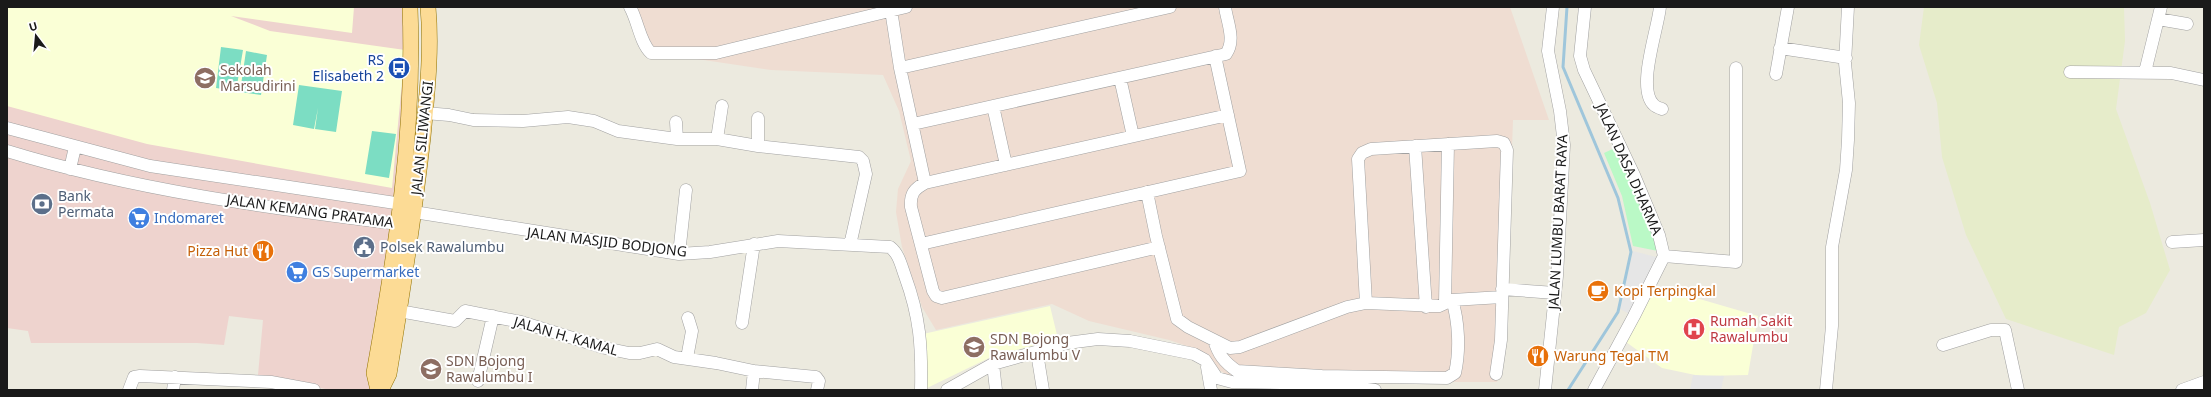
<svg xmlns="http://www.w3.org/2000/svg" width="2211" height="397" viewBox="0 0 2211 397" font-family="'Noto Sans',sans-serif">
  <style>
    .commercial { fill: #eed3ce }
    .education { fill: #faffd6 }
    .military { fill: #efddd2 }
    .farmland { fill: #e6ecca }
    .park { fill: #baf9c6 }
    .pitch { fill: #7cddc3 }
    .parking { fill: #e6e6e6 }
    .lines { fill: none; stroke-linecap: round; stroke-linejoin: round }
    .stream { stroke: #9fc6db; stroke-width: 3 }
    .minor-casing { stroke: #a1a1a1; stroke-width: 13 }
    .major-casing { stroke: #917200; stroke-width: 16 }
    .minor { stroke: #fff; stroke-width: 12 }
    .major { stroke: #fcdb95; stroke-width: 15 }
    .labels { text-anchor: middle; stroke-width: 4; stroke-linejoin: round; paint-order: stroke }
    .transit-label { font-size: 14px; fill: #164399; stroke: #fff; text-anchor: end }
    .education-label { font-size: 14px; fill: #785e54; stroke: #fff; text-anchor: start }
    .street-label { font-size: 14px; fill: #1a1a1a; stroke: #fff }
    .service-label { font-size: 14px; fill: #4e5e75; stroke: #fff; text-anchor: start }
    .shop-label { font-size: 14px; fill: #366cbe; stroke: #fff; text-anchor: start }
    .food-label { font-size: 14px; fill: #c56008; stroke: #fff; text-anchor: start }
    .health-label { font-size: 14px; fill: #be3a42; stroke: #fff; text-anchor: start }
  </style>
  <rect width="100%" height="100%" fill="#eceadf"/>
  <path class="commercial" d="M7,7h401l4,135 -37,248h-45l-72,-15 5,-55 -34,-4 -5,29 -27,-2h-166l-3,-12 -21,-3z"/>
  <path class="education" d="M7,7h347l-2,26 -121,-17 39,15 135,19 -13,138 -245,-44 -140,-38z
    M1655,286l103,30 -10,59 -48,1 -38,-8 -36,-26z
    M1050,306l8,33 -65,17 -68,33 -2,-55z"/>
  <path class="military" d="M630,7h880l39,113h-36l-8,222 -8,40h-85l-139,-7 -44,1 -10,-6 -10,-14 -16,-8 -24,-8 -80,-19 -37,-17 -116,26 -14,-23 -20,-60 -6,-35 2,-23 13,-28 -12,-50 -16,-36 -112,-5 -121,-18z"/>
  <path class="farmland" d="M1924,7h200l1,34 -9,68 34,94 20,67 -24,43 -27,14 -5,28 -108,-36 -40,-84 -24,-78 -5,-54 -18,-58z"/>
  <path class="park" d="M1617,147l36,87 5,17 -25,-5 -11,-50 -18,-43z"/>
  <path class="pitch" d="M221,47l22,3 -7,41 -20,-3z
    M246,51l21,4 -6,40 -21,-3z
    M299,85l43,6 -6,41 -21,-3 3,-21 -4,21 -21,-4z
    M372,131l24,3 -7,44 -24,-4z"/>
  <path class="parking" d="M1633,251l27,7 -27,58 -13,-7z
    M1693,375l31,1 -3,14h-31z"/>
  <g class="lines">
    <path class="stream" d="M1567,7l-4,60 55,131 13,54 -13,60 -50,78"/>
    <g class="minor-casing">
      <path id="minor" d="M630,7c8,14 10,36 21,46h65l190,-46
        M1585,7l-5,49 4,14 50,105 25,60 5,21 -30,60 -40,74
        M1660,7c-2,22 -24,82 -6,98 2,2 5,3 8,4
        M891,10l9,58 25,115
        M2158,19l29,5
        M1780,48l66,10
        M900,68l270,-61
        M2070,72l101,1 33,7
        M2145,72l16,-65
        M1776,74l12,-67
        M1120,78l13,58
        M993,106l13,59
        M425,113l24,2 24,5 50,1 45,-4 26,4 24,10 59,8h40l41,7 101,11 4,4 3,13 -16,71
        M676,122l1,17
        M913,124l313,-70c10,-14 1,-32 -1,-47
        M7,128l143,38 252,38 12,8 265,42 31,-2 68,-11 112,6c9,7 11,18 15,29 15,41 17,70 16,114
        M717,139l5,-33
        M758,146v-28
        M1415,146l11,161
        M7,151c127,39 261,57 392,73l6,-5
        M70,169l5,-22
        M1147,192l9,44 21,83 11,8 42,21 10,-1 107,-40 19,-4 73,3 13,-6 50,-3
        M2172,242l32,-2
        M921,244l319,-73 -25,-115
        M1159,247l-217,51 -6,-2 -3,-5 -22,-84c-1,-13 3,-18 14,-24l303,-68
        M679,254l7,-64
        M1664,256l72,6v-194
        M1502,289l53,4
        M1366,303l-8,-144 4,-6 9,-4 126,-8 7,2 3,7 -6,190 -5,34
        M1445,303l3,-159
        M399,311l56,10 10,-10 56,11 84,26 24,5h11l17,-4 17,8 42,6 38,8 62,6 3,4 -2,9
        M742,323l12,-79
        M1214,340c4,14 10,22 23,31l85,5 125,2 8,-5c5,-22 4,-51 -3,-73
        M1943,345l48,-15h14l13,60
        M1037,353l6,37
        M687,358l5,-27 -4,-13
        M993,364l3,26
        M1207,367l4,23
        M478,381l15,-65
        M129,390l5,-13 6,-1 131,6 43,8
        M173,390l2,-13
        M752,390l2,-19
        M947,390l46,-26 74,-21 31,-4 32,2 64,13 11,6 12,18 15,4 93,2 50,6
        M1545,390l12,-114 7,-131 -4,-34 -12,-60 5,-44
        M1826,390l6,-64v-79l14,-77 2,-30 1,-37 -4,-40 3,-56
        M2182,390l22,-8"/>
    </g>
    <g class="major-casing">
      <path id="major" d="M378,390l-4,-17c22,-123 41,-241 36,-366
        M381,390l8,-16c13,-78 25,-158 34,-237 4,-43 9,-87 5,-130"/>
    </g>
    <use href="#minor" class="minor"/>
    <use href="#major" class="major"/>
  </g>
  <defs>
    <g id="bus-disc" transform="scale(1.15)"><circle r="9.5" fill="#1a4fb4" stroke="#fff"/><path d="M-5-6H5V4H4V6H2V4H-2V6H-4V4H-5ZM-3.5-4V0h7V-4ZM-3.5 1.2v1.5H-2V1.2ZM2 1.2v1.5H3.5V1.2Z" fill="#fff"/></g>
    <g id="school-disc" transform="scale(1.15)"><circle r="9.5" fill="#8d6e63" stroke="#fff"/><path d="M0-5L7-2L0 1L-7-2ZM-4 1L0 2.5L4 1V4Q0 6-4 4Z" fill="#fff"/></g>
    <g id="bank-disc" transform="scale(1.15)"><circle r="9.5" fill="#5c6f8a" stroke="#fff"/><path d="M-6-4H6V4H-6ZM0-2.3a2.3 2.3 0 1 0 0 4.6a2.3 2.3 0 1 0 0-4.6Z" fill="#fff"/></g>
    <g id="supermarket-disc" transform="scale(1.15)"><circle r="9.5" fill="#3f7fe0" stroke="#fff"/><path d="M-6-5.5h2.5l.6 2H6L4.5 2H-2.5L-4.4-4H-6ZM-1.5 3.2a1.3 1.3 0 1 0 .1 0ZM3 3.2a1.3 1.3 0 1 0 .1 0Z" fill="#fff"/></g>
    <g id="civic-disc" transform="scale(1.15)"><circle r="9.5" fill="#5c6f8a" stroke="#fff"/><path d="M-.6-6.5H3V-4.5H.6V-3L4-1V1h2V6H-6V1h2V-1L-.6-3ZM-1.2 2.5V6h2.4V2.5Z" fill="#fff"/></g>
    <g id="restaurant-disc" transform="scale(1.15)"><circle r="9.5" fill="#e8710a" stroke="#fff"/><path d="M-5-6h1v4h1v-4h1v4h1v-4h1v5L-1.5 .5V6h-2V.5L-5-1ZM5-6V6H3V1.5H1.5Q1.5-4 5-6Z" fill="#fff"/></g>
    <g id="cafe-disc" transform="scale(1.15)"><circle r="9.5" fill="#e8710a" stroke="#fff"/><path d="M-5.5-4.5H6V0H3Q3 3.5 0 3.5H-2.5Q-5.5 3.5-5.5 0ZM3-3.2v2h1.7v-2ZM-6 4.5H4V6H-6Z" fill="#fff"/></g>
    <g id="hospital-disc" transform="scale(1.15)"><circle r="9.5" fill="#e0444e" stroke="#fff"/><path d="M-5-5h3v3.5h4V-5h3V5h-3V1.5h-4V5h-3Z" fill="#fff"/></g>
  </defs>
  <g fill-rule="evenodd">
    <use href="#bus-disc" x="399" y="68"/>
    <use href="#school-disc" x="205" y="78"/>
    <use href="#bank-disc" x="42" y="204"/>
    <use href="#supermarket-disc" x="139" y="218"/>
    <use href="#civic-disc" x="364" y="247"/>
    <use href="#restaurant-disc" x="263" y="251"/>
    <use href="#supermarket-disc" x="297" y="272"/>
    <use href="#cafe-disc" x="1598" y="291"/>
    <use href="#hospital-disc" x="1694" y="329"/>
    <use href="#school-disc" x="974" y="347"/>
    <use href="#restaurant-disc" x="1538" y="356"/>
    <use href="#school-disc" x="431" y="369"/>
  </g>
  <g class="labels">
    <g class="transit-label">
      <text x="384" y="65">RS<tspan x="384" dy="16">Elisabeth 2</tspan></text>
    </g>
    <g class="education-label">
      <text x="220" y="75">Sekolah<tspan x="220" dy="16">Marsudirini</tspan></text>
      <text x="990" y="344">SDN Bojong<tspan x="990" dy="16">Rawalumbu V</tspan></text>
      <text x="446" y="366">SDN Bojong<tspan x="446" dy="16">Rawalumbu I</tspan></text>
    </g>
    <g class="street-label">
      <text transform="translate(422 138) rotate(-84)" y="5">JALAN SILIWANGI</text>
      <text transform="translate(1629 169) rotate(66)" y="5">JALAN DASA DHARMA</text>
      <text transform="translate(310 211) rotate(8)" y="5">JALAN KEMANG PRATAMA</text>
      <text transform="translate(1558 222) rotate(-87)" y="5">JALAN LUMBU BARAT RAYA</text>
      <text transform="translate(607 242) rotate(7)" y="5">JALAN MASJID BODJONG</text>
      <text transform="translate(566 336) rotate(16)" y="5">JALAN H. KAMAL</text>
    </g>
    <g class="service-label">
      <text x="58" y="201">Bank<tspan x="58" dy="16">Permata</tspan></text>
      <text x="380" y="252">Polsek Rawalumbu</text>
    </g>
    <g class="shop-label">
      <text x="154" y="223">Indomaret</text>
      <text x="312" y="277">GS Supermarket</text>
    </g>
    <g class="food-label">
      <text x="248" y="256" text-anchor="end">Pizza Hut</text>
      <text x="1614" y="296">Kopi Terpingkal</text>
      <text x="1554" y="361">Warung Tegal TM</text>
    </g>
    <g class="health-label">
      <text x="1710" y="326">Rumah Sakit<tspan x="1710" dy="16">Rawalumbu</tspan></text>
    </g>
  </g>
  <rect width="2211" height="397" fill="none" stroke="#1a1a1a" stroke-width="16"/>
  <g transform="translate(36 36) rotate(344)" stroke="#ffffff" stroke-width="3" paint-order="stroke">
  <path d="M0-3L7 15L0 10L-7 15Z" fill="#1a1a1a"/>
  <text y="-6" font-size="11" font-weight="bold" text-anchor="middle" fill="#1a1a1a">U</text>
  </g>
</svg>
